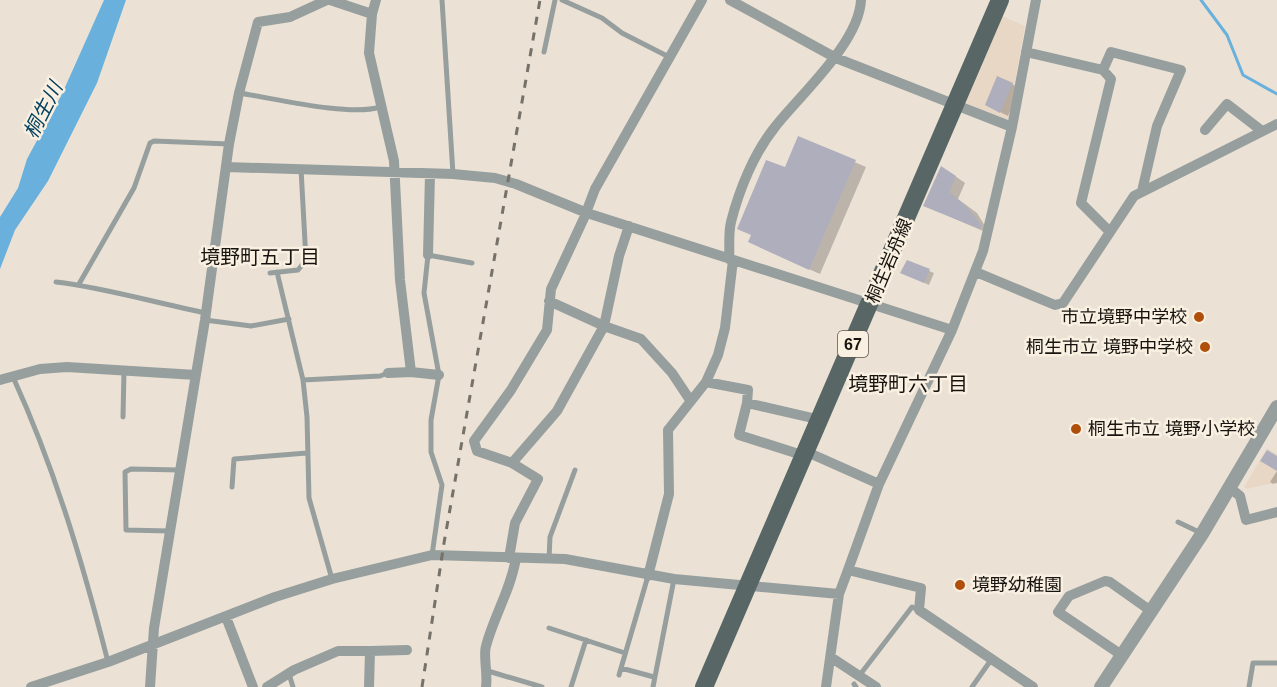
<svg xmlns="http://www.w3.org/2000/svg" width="1277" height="687" viewBox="0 0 1277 687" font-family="Helvetica,'Noto Sans JP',sans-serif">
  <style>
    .commercial { fill: #e8d7c5 }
    .water { fill: #69b0dc }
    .shadow { fill: #0003 }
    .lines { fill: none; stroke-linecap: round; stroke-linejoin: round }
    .stream { stroke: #69b0dc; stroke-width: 3 }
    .building { fill: #aeaebc }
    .service { stroke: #979f9e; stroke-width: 5 }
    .minor { stroke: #979f9e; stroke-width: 10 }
    .tertiary { stroke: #979f9e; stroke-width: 14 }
    .primary { stroke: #586665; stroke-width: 18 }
    .rail { stroke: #767169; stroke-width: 3; stroke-dasharray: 8 8; stroke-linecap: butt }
    .poi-dot { fill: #b04f0c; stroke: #f9f0e2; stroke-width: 2 }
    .labels { text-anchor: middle; stroke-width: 5; stroke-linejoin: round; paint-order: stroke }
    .shield { fill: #f9f0e2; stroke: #5b564f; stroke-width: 1.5 }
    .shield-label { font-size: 16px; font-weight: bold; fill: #171410 }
    .street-label { font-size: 18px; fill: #171410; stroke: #f9f0e2 }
    .poi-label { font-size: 18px; fill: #171410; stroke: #f9f0e2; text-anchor: end }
    .water-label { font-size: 20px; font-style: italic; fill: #04415e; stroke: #f9f0e2 }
    .neighbourhood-label { font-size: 20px; fill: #171410; stroke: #f9f0e2 }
  </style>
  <rect width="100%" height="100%" fill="#ebe2d5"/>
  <path class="commercial" d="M1002,16l23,10 -17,94 -42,-17z
    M1267,448l10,6v28l-30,7 -3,-2z"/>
  <path class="water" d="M104,0h22l-29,83 -49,98 -33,49 -15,39v-52l18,-29 9,-29 35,-65z"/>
  <path class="shadow" d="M1012,84l7,4 -11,28 -14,-7z
    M799,138l67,29 -46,107 -61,-27z
    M951,173l14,10 -7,16 19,14 13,21 -65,-28z
    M908,262l26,11 -5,12 -22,-10z
    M1277,471v12l-4,1 -3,-2z"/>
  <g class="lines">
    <path class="stream" d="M1201,0l26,35 16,40 34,19"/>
  </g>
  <path class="building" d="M997,76l16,7 -13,30 -15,-8z
    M798,136l58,24 -47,110 -61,-28 3,-7 -14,-6 29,-69 19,7z
    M941,166l15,10 -7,16 17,14 15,19 -1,4 -57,-23z
    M907,260l23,9 -6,14 -24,-10z
    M1267,450l10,6v15l-17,-10z"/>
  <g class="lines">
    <path class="service" d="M442,0l11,174
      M562,0l40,18 20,15 47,24
      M544,52l11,-52
      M239,93c34,5 110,24 141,14
      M277,272l26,108 77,-4 8,-3
      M270,273l28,-3 8,-10 -5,-91
      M56,282c51,6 99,21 150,31
      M79,284l55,-96 16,-45 4,-2 75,3
      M205,320l46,6 38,-7
      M13,377c42,92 70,187 95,285
      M303,380l4,37 2,81 23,81
      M123,417l1,-46
      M232,487l2,-28 73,-6
      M1178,522l23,11
      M169,531l-43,-1 -1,-58 6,-3 49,1
      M432,555l10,-70 -11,-33v-32l8,-45 -15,-82 4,-38 44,8
      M549,559l1,-22 25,-67
      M549,628l76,25
      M621,668l33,9
      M488,671l54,16
      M289,674l4,13
      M619,675l29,-99
      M859,676l53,-69 7,3
      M854,684l2,3
      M571,687l15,-47
      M653,687l21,-108
      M972,687l19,-27
      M1249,687l4,-24h24"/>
    <path class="minor" d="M330,0l42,14
      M376,0l-4,14 -3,39 25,108 6,119 11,92
      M730,0l106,58 176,69
      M1026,52l77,18 8,9 -30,124 28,28
      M1103,70l8,-18 70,18 -24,56 -15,65
      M1205,130l22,-26 35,27
      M226,167l227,7 42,4 21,6 71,29 365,117
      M428,255l2,-81
      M729,259c1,-12 -1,-25 2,-37 8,-32 23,-69 44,-95 25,-32 84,-84 86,-127
      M976,272l79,33 8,-2 71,-107 143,-72
      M549,301l55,25 37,13 31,34 18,27
      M388,373l23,-1 28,3
      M0,380l40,-11 27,-2 129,8
      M706,382l42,8 -1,13
      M807,452l72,32
      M805,456l-66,-21 8,-32 74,17
      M512,463l45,-52 47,-85 15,-70 10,-30
      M1230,488l10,8 6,24 31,-8
      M509,558l6,-35 23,-44 -26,-16 -35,-12 -3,-10 37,-51 36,-60 4,-41 33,-71 11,-29 107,-189
      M848,570l73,18 -2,22 114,77
      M648,576l21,-82 -1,-64 38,-48 12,-27 7,-27 8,-68
      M226,617l27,70
      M370,651l37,-1
      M1123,656l-65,-44 11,-16 36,-15 5,1 41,29
      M832,658l44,29
      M31,687l77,-25 167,-65 57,-18 100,-24 133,4 109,20 165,15
      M150,687l4,-59 51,-308 24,-176 10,-51 19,-71 32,-5 37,-17
      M267,687l27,-17 44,-19h32l-1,36
      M486,687c2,-13 -3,-32 0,-41 8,-30 25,-57 30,-88
      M826,687l13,-93 9,-24 31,-86 73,-154 31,-79 29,-124 24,-127"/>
    <path class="tertiary" d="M1101,687l101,-153 75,-127"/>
    <path class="primary" d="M704,687l296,-687"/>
    <path class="rail" d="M422,687l22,-144 96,-543"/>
  </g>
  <g class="poi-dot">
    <circle cx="1199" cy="317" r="6"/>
    <circle cx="1205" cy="347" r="6"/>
    <circle cx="1076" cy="429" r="6"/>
    <circle cx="960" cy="585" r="6"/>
  </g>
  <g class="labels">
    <rect class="shield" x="838" y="331" width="30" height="26" rx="4.5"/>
    <g class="shield-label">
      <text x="853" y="350">67</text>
    </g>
    <g class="street-label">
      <text transform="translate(889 261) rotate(-67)" y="6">桐生岩舟線</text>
    </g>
    <g class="poi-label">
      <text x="1187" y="323">市立境野中学校</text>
      <text x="1193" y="353">桐生市立 境野中学校</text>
      <text x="1088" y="435" text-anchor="start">桐生市立 境野小学校</text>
      <text x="972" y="591" text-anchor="start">境野幼稚園</text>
    </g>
    <g class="water-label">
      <text transform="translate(43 110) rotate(-63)" y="7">桐生川</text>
    </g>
    <g class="neighbourhood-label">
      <text x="260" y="264">境野町五丁目</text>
      <text x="908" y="391">境野町六丁目</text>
    </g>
  </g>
</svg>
